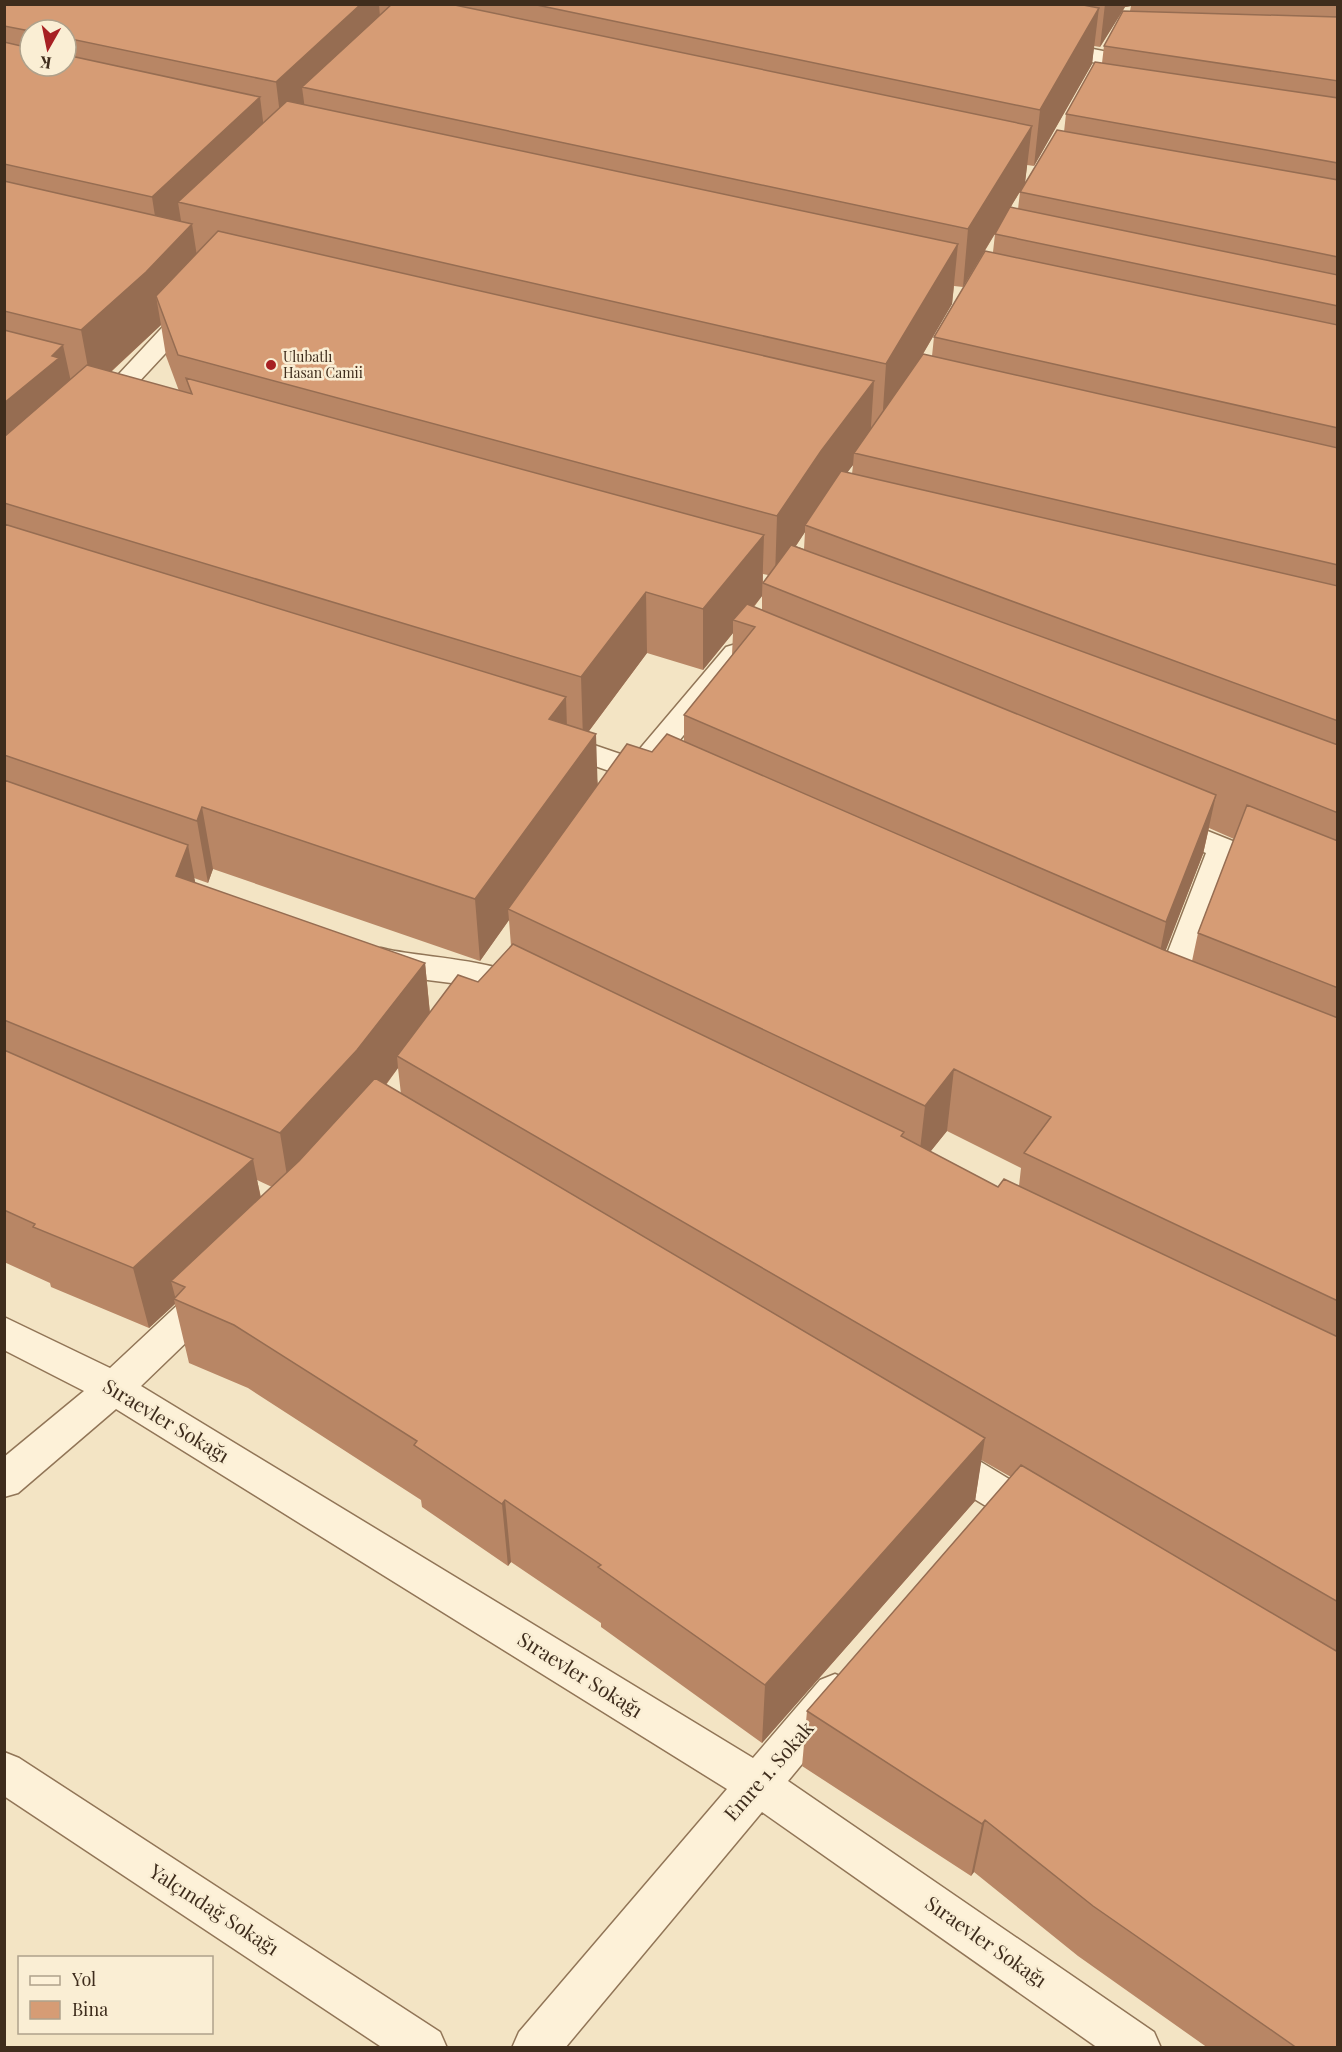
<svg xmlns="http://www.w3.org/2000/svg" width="1342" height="2052" viewBox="0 0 1342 2052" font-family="'Playfair Display',serif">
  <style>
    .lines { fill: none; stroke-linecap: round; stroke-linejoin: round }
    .minor-casing { stroke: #917557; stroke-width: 3 }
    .minor { fill: #fdf1d8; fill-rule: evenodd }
    .wall { fill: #b88665; fill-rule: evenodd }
    .shaded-wall { fill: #966d52 }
    .building { fill: #d69c75; stroke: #966d52; stroke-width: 1.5 }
    .poi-dot { fill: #a72023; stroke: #faeed4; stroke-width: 2 }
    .labels { text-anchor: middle; stroke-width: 5; stroke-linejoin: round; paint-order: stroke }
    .far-poi-label { font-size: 14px; fill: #3f2d1d; stroke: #faeed4; text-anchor: start }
    .near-street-label { font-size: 20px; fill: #3f2d1d; stroke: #faeed4 }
  </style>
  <rect width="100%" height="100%" fill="#f3e4c4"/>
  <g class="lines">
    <g class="minor-casing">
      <path id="minor" d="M1048,40l60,12 45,2 3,4 -3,4c-35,9 -78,-3 -112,-12l-3,-4 3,-4z
        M194,301l9,2 3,5 -3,5 -94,101 -9,3 -9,-3 -4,-5 4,-5 94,-101z
        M736,644l10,3 4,6 -92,114 10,3 4,7 -4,7 -11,3 -13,-4c-9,11 -15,14 -30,10l-4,-7 8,-12 -72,-25 -5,-7 5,-7 10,-3 76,26 94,-111z
        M1165,814l173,69v24l-106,-43 -50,134 -4,8 -12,4 -12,-4 -4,-8 56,-145 -52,-22 -4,-7 4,-7z
        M381,948c39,11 140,10 160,45l-4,8 -12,4 -42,-18 -87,-11 -26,-9 -5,-8 5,-8z
        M213,1279l13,5 5,10 -5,10 -85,82 612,372 67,-78 15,-6 15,6 6,13 -6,13 -62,75 366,251 7,16h-63l-336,-236 -197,236h-53l7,-16 208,-243 -611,-380 -98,84 -14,4v-40l80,-66 -80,-41v-33l106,51 90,-84z
        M939,1441l14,4 97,59 6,12 -6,12 -14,5 -14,-5 -97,-59 -5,-12 5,-12z
        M4,1752l15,6 421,274 7,16h-64l-379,-252z"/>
    </g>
    <use href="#minor" class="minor"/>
  </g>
  <path class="wall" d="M4,4h1334v2044h-130l-130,-92 -104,-84 -3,4 -169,-110 5,-55 204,-234 -30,-17 -6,41 -213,242 -161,-116v-4l-90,-61 -3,4 -86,-59 -1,-7 -173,-112 -59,-25 -14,-59 -26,24 -98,-41 -1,-4 -46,-21zM1131,6l-1,5 -26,35 -2,17 -36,51 -2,18 -39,50 2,-17 7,1 58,-102 2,-18 6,1 25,-40zM30,30h36v36h-36zM1020,192l-2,17 -7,-2 2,-4zM995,234l-2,18 -59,85 -2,19 -9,-2 29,-50 2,-18 9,1zM161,325l5,31 13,35 -68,-19zM853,465l-1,9 -5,-2zM805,532l-1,17 -8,-3zM763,574l5,1 -5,8zM762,596v14l-8,-3zM733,633l-1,22 -48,60v26l-32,11 -54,33 -9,-54 58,-78 56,17zM1209,828l25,11 -36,94 -6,28 -27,-10 38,-97zM213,869l267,92 29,-41 2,26 -33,36 -48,31 -5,-50 -230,-80 -1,-5 14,5zM398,1068l3,26 -15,-9zM947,1131l74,37 -2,18 -21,1 -68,-35zM257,1180l15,7 -11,10z"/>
  <path class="shaded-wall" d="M361,4h18l3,40 -80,43 4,30 -23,22 -7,-57z
    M1105,4h26v2l-6,1 -25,40z
    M1099,8l-7,56 -58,102 6,-56z
    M260,97l7,56 -89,49 5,31 9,-9 9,58 -45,14 5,29 -69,64 -11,-59 80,-75 -9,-58z
    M1032,126l-7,57 -62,104 5,-58z
    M958,244l-6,60 -70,120 4,-60z
    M63,345l13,60 -72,71v-73l48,-47z
    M874,381l-4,60 -16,12 -1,12 -35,47 -13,13v7l-30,45 2,-61 44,-65z
    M764,535l-2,61 -21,26 -8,-2v13l-30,37v-61z
    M646,592l1,61 -64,86 -2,-62z
    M566,697l2,62 -19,-40z
    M596,734l2,62 -90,113 1,11 -29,41 -5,-62z
    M1216,795l-13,59 -49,127 12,-59z
    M202,807l11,62 -5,14 -11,-62z
    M188,845l12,62 -24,-31z
    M425,963l6,62 -34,31 1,12 -33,44 -75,82 -10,-61z
    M954,1069l-7,62 -29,36 7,-61z
    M253,1159l12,61 -80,67 -14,-6 5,19 -2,-1 1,5 -26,24 -16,-60z
    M985,1438l-10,63 -213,242 3,-58z
    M505,1500l6,62 -3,4 -6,-62z
    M985,1820l-11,52 -3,4 11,-52z"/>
  <path class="building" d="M4,4h357l-85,78 -210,-44v-8h-36v1l-26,-5z
    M392,4h58l582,122 -64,103 -666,-142z
    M532,4h546l21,4 -59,102z
    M1123,11l215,6v64l-234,-35z
    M4,42l26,6v18h36v-11l194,42 -108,100 -148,-33z
    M1095,62l243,36v65l-272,-49z
    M287,101l671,143 -72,120 -708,-162z
    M1057,130l281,50v77l-318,-65z
    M4,181l188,43 -46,48 -65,58 -77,-19z
    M1010,207l328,68v31l-343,-72z
    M218,231l656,150 -53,70 -44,65 -599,-161 -22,-59z
    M985,251l353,74v103l-404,-91z
    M4,330l59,15 -11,11 7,2 -55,45z
    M923,354l415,94v117l-484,-112z
    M87,365l105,29 -6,-16 578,157 -61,74 -57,-17 -65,85 -577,-174v-66z
    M841,471l497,115v135l-533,-196z
    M4,524l562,173 -17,22 47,15 -121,165 -273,-92 -5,14 -193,-66z
    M791,545l547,200v68l-575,-230z
    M747,604l469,191 -50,127 -482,-207 71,-88 -22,-7z
    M667,734l497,216 174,68v283l-314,-148 27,-36 -97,-48 -29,37 -417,-197 119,-165 25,8z
    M4,780l184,65 -12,31 249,87 -68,87 -77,83 -276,-113z
    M1247,805l91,36v147l-140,-55z
    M513,944l391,188 -3,4 97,51 6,-8 334,158v265l-941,-546 61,-81 20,7z
    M4,1050l249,109 -120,109 -100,-41 2,-3 -31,-14z
    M375,1078l610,360 -220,247 -167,-118 3,-2 -96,-65 -3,4 -88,-59 3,-4 -183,-116 -60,-26 11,-12 -14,-6 128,-120z
    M1021,1465l317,187v396h-41l-204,-142 -108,-86 -3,4 -175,-113z"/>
  <circle class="poi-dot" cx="271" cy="365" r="6"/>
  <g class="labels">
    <g class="far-poi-label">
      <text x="283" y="362">Ulubatlı<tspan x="283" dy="16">Hasan Camii</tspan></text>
    </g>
    <g class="near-street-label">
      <text transform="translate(166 1421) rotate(31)" y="7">Sıraevler Sokağı</text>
      <text transform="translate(580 1675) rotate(32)" y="7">Sıraevler Sokağı</text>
      <text transform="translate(769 1771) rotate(-49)" y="7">Emre 1. Sokak</text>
      <text transform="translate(214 1910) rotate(33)" y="7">Yalçındağ Sokağı</text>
      <text transform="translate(986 1942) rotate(35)" y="7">Sıraevler Sokağı</text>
    </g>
  </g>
  <rect width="1342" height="2052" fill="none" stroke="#3f2d1d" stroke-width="12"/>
  <rect x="18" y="1956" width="195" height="78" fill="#faeed4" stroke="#afa18b" stroke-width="1.5"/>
  <rect x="30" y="1976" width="30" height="9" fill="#fdf1d8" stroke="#afa18b" stroke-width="1.5"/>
  <text x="72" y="1986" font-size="18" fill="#3f2d1d">Yol</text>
  <rect x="30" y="2001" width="30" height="18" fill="#d69c75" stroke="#afa18b" stroke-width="1.5"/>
  <text x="72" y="2016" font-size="18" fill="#3f2d1d">Bina</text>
  <g transform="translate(48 48) rotate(189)"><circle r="28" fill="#faeed4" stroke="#afa18b" stroke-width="1.5"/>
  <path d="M0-4.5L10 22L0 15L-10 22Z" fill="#a72023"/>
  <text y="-9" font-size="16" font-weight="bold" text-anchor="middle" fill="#3f2d1d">K</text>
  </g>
</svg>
